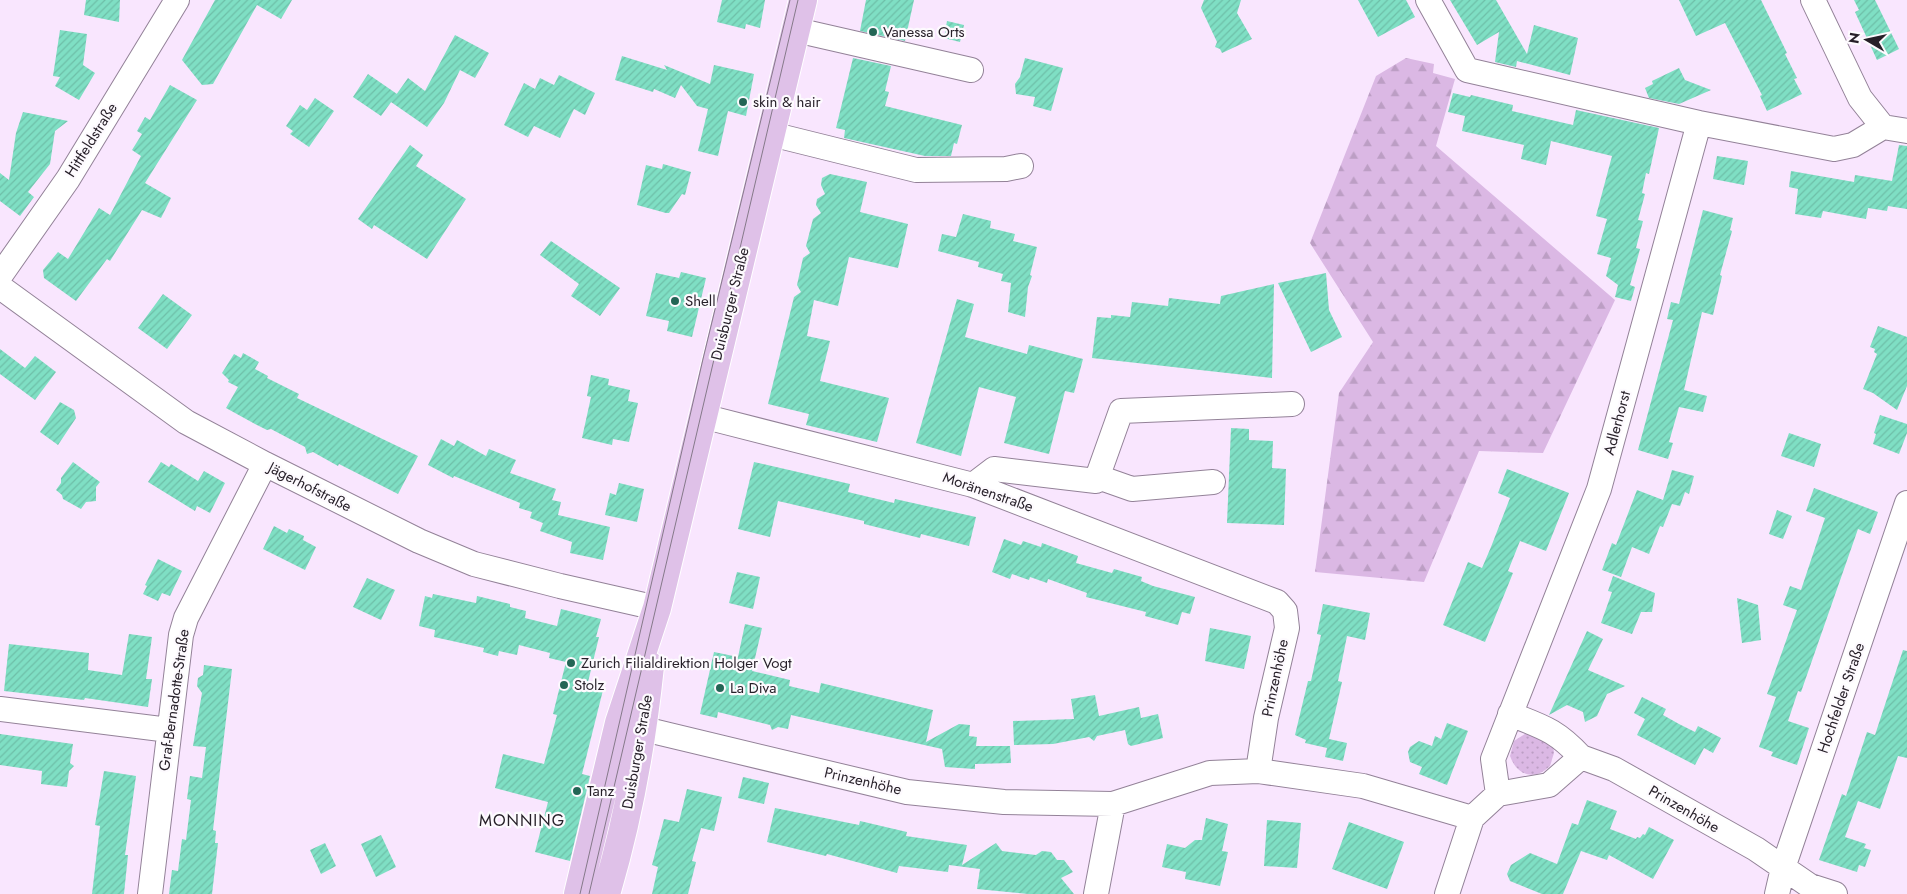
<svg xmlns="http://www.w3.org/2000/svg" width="1907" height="894" viewBox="0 0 1907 894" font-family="Jost,sans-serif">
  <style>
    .grass { fill: url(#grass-dots) }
    .forest { fill: url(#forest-firs) }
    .building { fill: url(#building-hatch) }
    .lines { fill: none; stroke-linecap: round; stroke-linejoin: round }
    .minor-casing { stroke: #938298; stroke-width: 26 }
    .major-casing { stroke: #fff; stroke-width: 30 }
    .minor { stroke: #fff; stroke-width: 24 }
    .major { stroke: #dfc1e8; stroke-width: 28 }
    .tram { stroke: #857989; stroke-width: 1 }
    .poi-dot { fill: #236555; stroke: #fdfafe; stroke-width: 2 }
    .labels { text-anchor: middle; stroke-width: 4.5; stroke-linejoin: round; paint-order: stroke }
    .poi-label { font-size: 15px; fill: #261f28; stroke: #fdfafe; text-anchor: start }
    .street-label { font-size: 15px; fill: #261f28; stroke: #fdfafe }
    .neighbourhood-label { font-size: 16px; letter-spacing: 1px; fill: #261f28; stroke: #fdfafe }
  </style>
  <defs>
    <pattern id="grass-dots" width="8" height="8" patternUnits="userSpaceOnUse" patternTransform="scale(1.25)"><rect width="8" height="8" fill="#dbb8e4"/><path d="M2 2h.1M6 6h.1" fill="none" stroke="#bc9ec4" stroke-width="1.8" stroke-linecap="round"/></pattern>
    <pattern id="forest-firs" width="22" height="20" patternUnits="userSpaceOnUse" patternTransform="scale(1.25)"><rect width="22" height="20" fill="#dbb8e4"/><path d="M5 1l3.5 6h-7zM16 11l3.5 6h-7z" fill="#bc9ec4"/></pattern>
    <pattern id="building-hatch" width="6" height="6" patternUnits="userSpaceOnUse" patternTransform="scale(1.25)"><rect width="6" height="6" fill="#7fdfc4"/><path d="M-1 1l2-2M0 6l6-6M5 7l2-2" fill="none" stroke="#6ebfa8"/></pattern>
  </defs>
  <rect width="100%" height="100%" fill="#f9e6fe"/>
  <path class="grass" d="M1528,732l25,13 1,8 -4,13c-15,15 -33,10 -40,-10l4,-15z"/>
  <path class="forest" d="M1406,58l28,6 -1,9 22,6 -19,67 179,154 -72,153 -64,-2 -55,131 -109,-10 24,-179 34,-51 -63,-99 66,-167z"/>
  <path class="building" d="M86,0h34l-1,22 -35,-7z
    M215,0h77l-11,19 -24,-14 -44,79 -11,1 -20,-25z
    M722,0h43l-5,28 -14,-4 -1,5 -28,-7z
    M866,0h48l-9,41 -45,-10z
    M1204,0h37l-4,13 15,26 -30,14 -2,-4 -5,-2 2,-5 -16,-34z
    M1358,0h48l9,17 -37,20z
    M1450,0h46l31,54 7,-29 44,13 -8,37 -53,-14 -1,6 -21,-5 4,-30 -22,13z
    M1679,0h82l26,53 -2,1 12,24 -3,1 8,15 -35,17 -7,-15 2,-1 -37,-72 -29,13z
    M1854,0h21l24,49 -22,11 -22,-48 4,-2z
    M947,21l17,4 -4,17 -16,-4z
    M60,30l27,4 -4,31 12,8 -16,27 -24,-14 5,-9 -7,-1z
    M455,35l34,18 -14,25 -15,-8 -16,33 -17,24 -36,-25 17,-24 17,13z
    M622,56l45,14 -3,-5 46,19 4,-19 40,9 -8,42 -18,-5 -10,45 -20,-5 10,-42 -11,-3 -16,-21 -6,13 -21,-9 -1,3 -38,-12z
    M853,58l38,8 -6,25 4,1 -4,14 77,19 -5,19 -3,-1 -3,13h-26l-81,-18 1,-8 -9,-2z
    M1025,58l38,10 -12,43 -18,-5 2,-9 -19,-3 -1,-10 5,-7z
    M1679,68l6,12 26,10 -32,14 -30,-6 -4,-10 8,-4 -1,-3z
    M368,74l29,20 -16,22 -28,-19z
    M559,75l36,18 -10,22 -11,-6 -14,29 -26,-12 -6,11 -24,-12 20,-42 11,6 5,-11 14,7z
    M170,85l27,15 -52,83 26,15 -10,20 -19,-8 -32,51 -3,-2 -31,42 -32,-23 -1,-8 15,-18 10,7 31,-51 11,7 31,-59 -9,-6 10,-16 -5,-3 8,-14 5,3z
    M1453,93l17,4 1,-2 42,10 -1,6 61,14 3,-15 83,18 -10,46 -3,-1 -4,20 3,1 -7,26 5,1 -7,27 4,1 -10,36 5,2 -4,14 -16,-4 3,-12 -12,-9 5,-18 -14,-4 10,-35 -11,-3 16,-60 -61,-15 -5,24 -25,-6 3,-14 -62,-14 3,-15 -17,-4z
    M315,98l19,13 -25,36 -19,-13 3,-3 -7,-5 14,-21 7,5z
    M23,112l45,9 -13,10 -5,33 -22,28 6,5 -14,19 -20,-15v-28l9,7 7,-47z
    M410,145l13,10 -7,11 50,33 -39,60 -53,-34 -2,4 -14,-10z
    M1899,145l8,1v63l-19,-3 -1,5 -19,-3 -2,11 -43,-8 -2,7 -26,-4 3,-25 -9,-2 2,-16 63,11 1,-7 37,6z
    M1717,156l31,5 -4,24 -31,-6z
    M663,164l28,8 -6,23 -3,-1 -13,19h-3l-29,-8 9,-40 16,4z
    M830,174l37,8 -7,30 48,12 -10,44 -49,-11 -11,49 -24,-6 -7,36 23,5 -10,40 69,17 -12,44 -71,-17 3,-11 -41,-10 26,-107 7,-5 -4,-7 6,-27 7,-5 -4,-7 7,-27 8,-6 -5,-8 1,-6 8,-5 -4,-9 1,-7z
    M1703,210l30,8 -3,12 2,1 -12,44 2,1 -9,39 -11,-3 -18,78 23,6 -4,16 -24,-5 -10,35 4,1 -5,16 -30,-9 35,-130 -6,-1 4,-17 8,2z
    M963,214l28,7 -1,7 25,6 -2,7 24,6 -7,28 2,1 -4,11 -3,30 -17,-5 3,-29 -10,-2 2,-7 -25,-7 1,-5 -41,-11 4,-17 14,3z
    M551,241l69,47 -20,28 -29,-20 8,-12 -39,-29z
    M681,272l25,6 -14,59 -25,-6 2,-10 -23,-5 10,-43 23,5z
    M1326,273l3,37 13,27 -31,15 -33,-69z
    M1274,284l-2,94 -180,-20 5,-41 14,1v-3l19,2 2,-15 36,4 1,-8 51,6 1,-8z
    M163,294l29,21 -25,34 -29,-21z
    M957,299l17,5 -9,33 62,17 2,-9 54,14 -9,34 -9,-2 -16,63 -45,-11 12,-46 -37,-10 -18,69 -45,-13z
    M1878,326l29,11v49l-10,24 -24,-17 -10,-4 14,-35 -3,-2 1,-3 -5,-2z
    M0,349l25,19 10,-12 21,16 -21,28 -35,-26z
    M243,353l16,9 -4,7 13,7 -1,2 32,16 -2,4 121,58 -20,38 -59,-30 -1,2 -25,-14 -6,2 -2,-7 -34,-18 -4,1 -12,-6 -29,-16 12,-21 -10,-5 1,-2 -7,-7 12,-19 7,4z
    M591,375l18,4 -1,6 22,5 -2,11 10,2 -9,39 -16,-3 -1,6 -30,-7 9,-41 -4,-1z
    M60,402l14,8 2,8 -18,27 -18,-13z
    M1880,415l27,9v9l-8,21 -26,-10 3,-10 -2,-1z
    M1231,428l18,1v11l24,1 -1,27 14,1 -2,56 -57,-2z
    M1789,433l32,11 -7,23 -33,-11z
    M441,439l13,7 3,-6 29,16 3,-7 27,11 -6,13 46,16 -4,11 9,2 -3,13 52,12 -7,33 -33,-7 2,-11 -32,-11 3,-8 -13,-5 2,-6 -13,-4 1,-5 -66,-27 -1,2 -25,-13z
    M73,462l27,20 -4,5v14l-10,1 -5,7 -18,-10 -1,-4 -6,-5 5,-7v-5z
    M161,462l8,5 2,-3 27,17 6,-10 21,12 -15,30 -13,-7 -2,5 -47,-29z
    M754,462l96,22 -2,8 46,11 1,-4 81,18 -7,29 -48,-12 -1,4 -56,-14v-3l-86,-20 -8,36 -32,-8z
    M1507,469l62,24 -23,58 -26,-10 -12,30 5,2 -28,69 -42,-17 25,-63 14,6 9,-21 19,-49 -12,-5z
    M1672,470l22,6 -5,18 -4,-2 -5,14 -8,-2 -9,23 -3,-1 -11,28 -17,-7 -11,30 -19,-7 10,-27 4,2 21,-55 26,10z
    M619,483l25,6 -7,33 -32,-7 5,-22 6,2z
    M1814,488l64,24 -8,22 -12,-5 -57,163 -3,-1 -10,30 21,7 -12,37 -26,-9 2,-4 -14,-5 17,-50 -9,-3 30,-84 -14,-5 7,-19 11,4 24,-72 -19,-7z
    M1777,510l15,6 -9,23 -14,-5z
    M274,526l13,7 2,-4 15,7 -1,4 13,7 -11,23 -42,-21z
    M1004,539l17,6 2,-4 18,6 1,-4 36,13 -2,7 36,10 2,-4 28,8 -1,4 12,5 42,11 -5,17 -8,-2 -4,13 -33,-9 1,-4 -60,-15 1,-4 -39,-14 -1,4 -17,-6 -1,3 -17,-6 -2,5 -18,-7z
    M158,559l24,12 -12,25 -8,-3 -4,8 -15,-7 4,-8 -2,-1z
    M737,572l23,5 -7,32 -24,-6z
    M1613,576l42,17 -3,19h-11l-9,22 -31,-11 11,-31 -4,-1z
    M367,578l28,12 -14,30 -28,-13z
    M433,594l43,9 1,-7 33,8v3l16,4 -1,7 32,8 4,-17 40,10 -5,18h3l-11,45 16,4 -22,88 8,2 -20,85 -35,-9 13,-50 -53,-14 8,-34 41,10 13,-49 -4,-1 13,-52 -17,-4 1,-5 -31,-8 -2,10 -18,-4 -1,5 -15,-4 1,-4 -50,-11 1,-7 -16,-4 6,-30 7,2z
    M1737,598l21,7 3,35 -19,3z
    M1323,604l47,9 -5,27 -18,-4 -9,45 4,1 -13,57 18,4 -4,18 -18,-4 2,-9 -22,-5 1,-3 -11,-5 13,-54h3l10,-46 -4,-1z
    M745,624l17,4 -10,43 38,9 -1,6 30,7 2,-10 112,27 -7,32 33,-18 11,1 -1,11 8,1 -1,9h34l1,17 -36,1v5l-30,-2 -3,-18 -151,-34 -3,14 -10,-2 -6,3 -2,-5 -52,-13 -1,6 -17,-4 14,-62 24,5z
    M1210,628l41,8 -7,33 -39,-8z
    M1587,631l16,8 -15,31 37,16 -18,8 -10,22 -12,6 -2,-10 -16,-7 -18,10z
    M129,634l23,3 -6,42h6l-4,28 -63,-9 -1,2 -80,-9 5,-47 80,9 -1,17 34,5z
    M1903,650l4,1v107l-9,-2 -18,53 -22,-8 -13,36 21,7 -2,4 7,2 -6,17 -6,-2 -2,7 -38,-12 23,-66 4,2 21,-64 8,3z
    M204,665l28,4 -19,161 3,1 -1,12h3l-6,51h-43l3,-24 6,1 4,-32 4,1 5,-40 -4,-1 3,-23 12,2 4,-31 -13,-1 9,-53 -5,-7 1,-8 5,-3z
    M1095,695l4,21 40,-9 2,11 17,-4 5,24 -32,8 -3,-2 -3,-14 -28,6 -3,5 -5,-4 -36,7 -39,1 -1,-24 61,-2 -3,-20z
    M1642,697l24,12 -3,6 16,9 16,8 3,-6 23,12 -8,15 -9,-5 -9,17 -58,-30 8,-16 -11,-6z
    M1447,723l21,8 -21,54 -28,-11 3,-7 -12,-5 -2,-10 2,-5 9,-6 13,5 3,-10 6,3z
    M0,734l73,10 -3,19 4,3 -5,5 -2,16 -26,-3 1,-13 -42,-6z
    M104,771l32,5 -11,79h3l-4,39h-32l8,-68 -5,-1z
    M743,777l26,6 -5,21 -26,-6z
    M687,789l35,8 -8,34 -13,-3 -9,33 4,1 -8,32h-36l6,-27 -6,-2 12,-46 15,3z
    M1587,800l30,11 -7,18 26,10 1,-2 3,1 3,-4 2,1 4,-8 25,13 -21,39 -44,-24 -2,5 -26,-9 -18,43h-21l-32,-13 -3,-7 4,-9 19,-12 27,11 15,-41 6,2z
    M775,808l84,17 1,-4 47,11 -1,4 61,9 -5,20 34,-22 6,8 34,4 6,-4 9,1 6,8h7l9,12 -12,6 13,16h-46l-51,-5 3,-20 -31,-4 -1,7 -49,-6 -2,7 -70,-19 -1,2 -59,-14z
    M1206,818l22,6 -6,27 6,1 -8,34 -35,-7 1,-7 -24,-5 5,-23 18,4 10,-8h7z
    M1267,820l34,3 -4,45 -33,-2z
    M1349,822l55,20 -17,47 -55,-20z
    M381,835l15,32 -20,10 -15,-33z
    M325,843l11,23 -15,8 -11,-24z"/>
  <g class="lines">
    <g class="minor-casing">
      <path id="minor" d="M1428,0l39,70 232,53 135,26 19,-4 30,-18
        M1813,0l47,98 23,29 24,4
        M796,30l175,40
        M771,134l145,36 90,-1 15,-3
        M0,276l68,-97 109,-179
        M0,287l186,135 79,42 154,77 55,23 86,22 97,22
        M702,416l271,69 304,117 8,9 2,17 -21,90 -8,53
        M1098,477l34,12 81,-7
        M973,485l21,-16 102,12 25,-70 171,-7
        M0,709l169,21
        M1510,714c33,13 46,16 71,43
        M623,724l284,68 97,10 109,2 97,-31 48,-2 105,15 109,32 26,-24 51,-9 32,-28 33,12 142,80 54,37 25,8
        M1498,794l-5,-35 106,-270 100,-366
        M150,894l31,-259 5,-17 79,-154
        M1096,894l17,-90
        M1447,894l25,-76
        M1777,894l6,-26 124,-365"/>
    </g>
    <g class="major-casing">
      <path id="major" d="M578,894l41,-171 38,-115 146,-608
        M606,894c22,-74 36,-151 44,-228"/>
    </g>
    <use href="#minor" class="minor"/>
    <use href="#major" class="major"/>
    <path class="tram" d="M580,894l123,-535 87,-359
      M589,894l209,-894"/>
  </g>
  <g class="poi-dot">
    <circle cx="873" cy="32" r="5"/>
    <circle cx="743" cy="102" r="5"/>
    <circle cx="675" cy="301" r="5"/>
    <circle cx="571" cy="663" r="5"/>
    <circle cx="564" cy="685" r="5"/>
    <circle cx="720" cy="688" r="5"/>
    <circle cx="577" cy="791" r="5"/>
  </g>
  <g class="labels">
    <g class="poi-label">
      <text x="883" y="37">Vanessa Orts</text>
      <text x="753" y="107">skin &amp; hair</text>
      <text x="685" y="306">Shell</text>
      <text x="581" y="668">Zurich Filialdirektion Holger Vogt</text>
      <text x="574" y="690">Stolz</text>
      <text x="730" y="693">La Diva</text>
      <text x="587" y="796">Tanz</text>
    </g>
    <g class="street-label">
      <text transform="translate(91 140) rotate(-58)" y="5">Hittfeldstraße</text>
      <text transform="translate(730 304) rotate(-76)" y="5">Duisburger Straße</text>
      <text transform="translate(1617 423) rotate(-75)" y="5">Adlerhorst</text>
      <text transform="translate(310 487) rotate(27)" y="5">Jägerhofstraße</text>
      <text transform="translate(988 492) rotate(19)" y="5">Moränenstraße</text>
      <text transform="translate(1275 678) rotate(-78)" y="5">Prinzenhöhe</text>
      <text transform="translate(1841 698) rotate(-71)" y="5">Hochfelder Straße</text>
      <text transform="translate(174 700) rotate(-82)" y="5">Graf-Bernadotte-Straße</text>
      <text transform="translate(637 752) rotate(-80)" y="5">Duisburger Straße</text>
      <text transform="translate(863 781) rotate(13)" y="5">Prinzenhöhe</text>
      <text transform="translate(1684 809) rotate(30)" y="5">Prinzenhöhe</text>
    </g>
    <g class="neighbourhood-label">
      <text x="522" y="826">MONNING</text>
    </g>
  </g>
  <g transform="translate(1867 40) rotate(279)" stroke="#fdfafe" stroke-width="4" paint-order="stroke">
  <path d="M0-4L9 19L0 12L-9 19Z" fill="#261f28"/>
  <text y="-8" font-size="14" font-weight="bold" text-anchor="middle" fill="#261f28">N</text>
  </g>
</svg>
